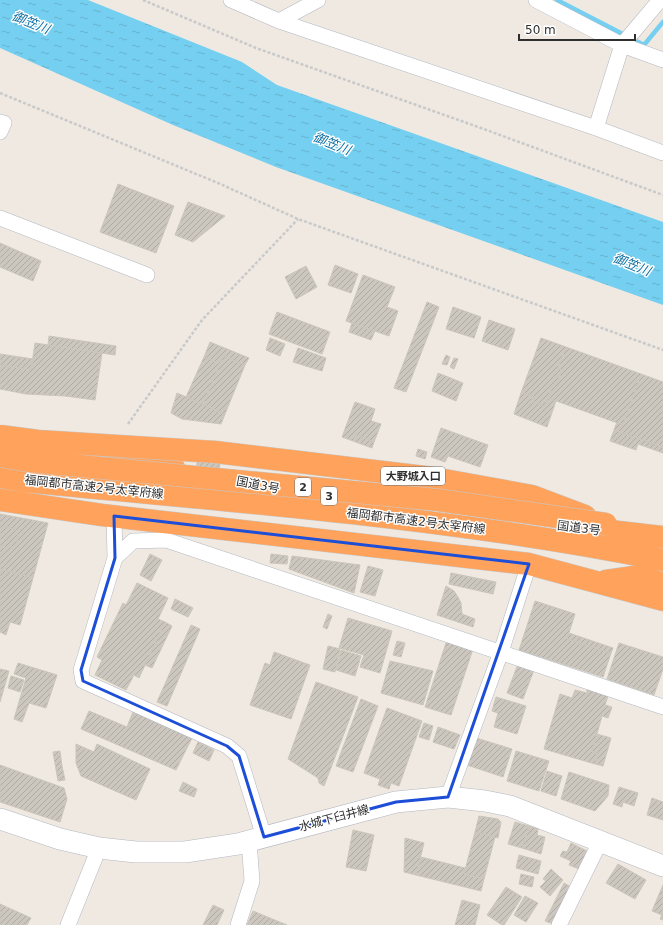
<svg xmlns="http://www.w3.org/2000/svg" width="663" height="925" viewBox="0 0 663 925" font-family="'DejaVu Sans','Noto Sans JP',sans-serif">
  <style>
    .water { fill: url(#water-ripples) }
    .lines { fill: none; stroke-linecap: round; stroke-linejoin: round }
    .stream { stroke: #75cff0; stroke-width: 4.5 }
    .building { fill: url(#building-hatch); stroke: #cbc5ba }
    .street-casing { stroke: #b4b7c1; stroke-width: 16 }
    .secondary-casing { stroke: #b4b7c1; stroke-width: 22 }
    .highway-casing { stroke: #c9c9c9; stroke-width: 23 }
    .path { stroke: #c9c9c9; stroke-width: 2.5; stroke-dasharray: 3 2; stroke-linecap: butt }
    .street { stroke: #fff; stroke-width: 15 }
    .secondary { stroke: #fff; stroke-width: 21 }
    .highway { stroke: #ffa35c; stroke-width: 22 }
    .highway-bridge-casing { stroke: #c9c9c9; stroke-width: 23; stroke-linecap: butt }
    .highway-bridge { stroke: #ffa35c; stroke-width: 22 }
    .marked { fill: none; stroke: #1d4ed8; stroke-width: 3; stroke-linejoin: round }
    .labels { text-anchor: middle; stroke-width: 3; stroke-linejoin: round; paint-order: stroke }
    .shield { fill: #fff; stroke: #6d6d6d; stroke-width: 1 }
    .shield-label { font-size: 11px; font-weight: bold; fill: #2e2e2e }
    .street-label { font-size: 12px; fill: #2e2e2e; stroke: #fff }
    .water-label { font-size: 13px; font-style: italic; fill: #0d6fa3; stroke: #fff }
  </style>
  <defs>
    <pattern id="water-ripples" width="26" height="14" patternUnits="userSpaceOnUse"><rect width="26" height="14" fill="#75cff0"/><path d="M2 4q2-2 4 0t4 0M15 11q2-2 4 0t4 0" fill="none" stroke="#66b2ce"/></pattern>
    <pattern id="building-hatch" width="6" height="6" patternUnits="userSpaceOnUse"><rect width="6" height="6" fill="#cbc7bf"/><path d="M-1 1l2-2M0 6l6-6M5 7l2-2" fill="none" stroke="#afaba4"/></pattern>
  </defs>
  <rect width="100%" height="100%" fill="#efe9e1"/>
  <path class="water" d="M0,0h88l154,62 35,23 386,137v83l-387,-138 -103,-42 -173,-77z"/>
  <g class="lines">
    <path class="stream" d="M557,0l87,45 19,-23"/>
  </g>
  <path class="building" d="M118,184l56,22 -18,47 -56,-21z
    M188,202l37,14 -32,26 -18,-7z
    M0,243l41,18 -8,20 -33,-14z
    M335,265l23,9 -7,19 -23,-8z
    M306,266l11,21 -21,12 -11,-22z
    M363,275l32,12 -8,20 11,4 -9,25 -43,-15z
    M427,302l12,5 -33,85 -12,-4z
    M453,307l28,10 -7,21 -28,-9z
    M277,312l53,20 -8,22 -53,-20z
    M489,320l26,9 -7,21 -26,-9z
    M352,323l23,8 -4,9 -22,-8z
    M49,336l67,10 -1,9 -67,-10z
    M270,338l15,6 -5,12 -14,-6z
    M541,338l25,9 -8,21 4,2 -6,15 -3,-1 -8,22 -14,-5 2,-5 -12,-3z
    M210,342l39,16 -4,7 -22,-9 -3,8 -16,-7z
    M35,343l67,10 -7,47 -30,-4 -39,-2 -26,-5v-24l31,5z
    M566,347l75,27 -18,51 -75,-27 5,-14 3,1 6,-15 -4,-2z
    M298,348l28,10 -4,13 -29,-9z
    M0,354l33,5 -2,11 -31,-5z
    M446,355l4,2 -3,8 -5,-1z
    M223,356l22,9 -20,49 -22,-10z
    M204,357l16,7 -17,40 -17,-7z
    M454,358l4,1 -4,10 -4,-2z
    M438,373l25,10 -7,18 -24,-10z
    M641,374l22,8v65l-49,-17 3,-8 6,3z
    M177,393l48,21 -4,10 -39,-5 -11,-6z
    M521,393l12,3 -2,5 14,5 3,-8 8,3 -9,26 -33,-13z
    M355,402l20,7 -4,12 10,3 -7,18 -18,-7 -3,6 -11,-4z
    M441,428l47,17 -8,22 -32,-11 -3,6 -14,-5z
    M614,430l49,17v6l-25,-9 -2,6 -26,-9z
    M356,435l18,7 -2,6 -19,-7z
    M199,447l22,3 -2,24 -23,-3z
    M418,449l9,3 -2,7 -9,-3z
    M0,514l48,9 -15,55 -33,-9z
    M4,527h3l7,2 4,6 -1,7 -5,5 -7,1 -5,-3v-15z
    M150,554l12,6 -11,21 -11,-6z
    M271,554l17,2 -1,8 -17,-1z
    M292,556l68,9 -6,28 -65,-24z
    M368,566l15,4 -8,26 -15,-4z
    M0,569l33,9 -13,47 -10,-3 -4,13 -6,-3z
    M451,573l45,9 -3,12 -44,-10z
    M137,583l31,15 -10,21 7,3 -26,56 -5,-3 -8,15 -31,-15 7,-15 -5,-3 26,-54 3,2z
    M446,586l8,5 4,6 3,6 1,11 13,5 -2,8 -36,-12z
    M175,599l18,9 -5,9 -17,-8z
    M535,601l40,13 -8,25 44,14 -8,24 -84,-27z
    M328,614l4,2 -5,13 -4,-2z
    M348,618l44,13 -12,42 -20,-6 4,-12 -25,-7z
    M165,622l7,4 -20,42 -7,-3z
    M191,625l9,4 -33,77 -10,-4z
    M569,633l44,15 -2,5 -44,-14z
    M447,640l26,9 -22,66 -26,-8z
    M397,641l8,2 -4,14 -8,-2z
    M619,643l44,14v12l-9,26 -47,-16z
    M328,646l12,3 -5,23 -12,-3z
    M341,650l20,6 -6,20 -19,-6z
    M274,652l36,13 -19,54 -41,-14 15,-42 5,2z
    M390,661l43,10 -10,34 -42,-12z
    M18,663l39,12 -11,33 -17,-5 -7,19 -8,-3 12,-41 -12,-4z
    M518,664l16,6 -11,29 -16,-6z
    M0,669l9,2 -9,31z
    M11,676l13,4 -4,12 -12,-4z
    M316,682l42,15 -34,89 -5,-3 -1,-5 -30,-19z
    M587,689l21,7 -3,9 7,2 -4,11 -6,-2 -10,36 6,2 -3,10 -51,-15 16,-55 12,4 3,-8 12,3z
    M496,697l30,9 -9,28 -23,-7 4,-14 -6,-2z
    M361,699l17,7 -25,66 -17,-6z
    M387,708l35,13 -23,65 -8,-3 -2,6 -11,-4 2,-6 -16,-6z
    M89,711l38,16 6,-15 59,26 -16,32 -95,-41z
    M424,723l9,3 -4,14 -10,-3z
    M438,727l22,8 -6,14 -21,-7z
    M597,734l14,4 -8,28 -8,-2 3,-10 -6,-2z
    M473,737l39,12 -9,28 -39,-13z
    M198,742l16,8 -5,11 -16,-8z
    M76,744l18,8 3,-8 53,25 -14,31 -55,-24 -5,-13z
    M60,751l2,15 3,14 -7,1 -5,-29z
    M516,751l33,10 -10,30 -32,-10z
    M0,765l64,23 3,11 -7,23 -60,-20z
    M547,771l15,5 -6,20 -15,-5z
    M569,772l40,13 -1,11 -13,15 -34,-12z
    M183,782l14,7 -3,8 -15,-6z
    M619,787l19,6 -4,13 -11,-4 -1,5 -9,-3z
    M652,798l11,4v18l-16,-5z
    M479,816l19,3 3,3 -3,16 -23,-6z
    M515,822l14,4 -7,22 -14,-4z
    M529,826l9,3 -1,6 8,2 -4,17 -19,-6z
    M353,830l21,5 -8,36 -20,-4z
    M475,832l20,5 -11,42 -20,-5z
    M405,838l19,5 -8,32 -12,-3z
    M571,843l16,8 -8,18 -10,-4 2,-4 -11,-5 3,-5 4,1z
    M519,855l22,6 -3,13 -22,-6z
    M421,857l44,11 -1,6 20,5 -3,12 -65,-16z
    M618,864l28,16 -11,19 -29,-16z
    M551,869l12,11 -13,16 -10,-9 6,-6 -3,-2z
    M521,874l13,3 -2,10 -13,-3z
    M564,883l7,4 -18,37 -8,-3z
    M663,885v35l-3,-1 2,-4 -10,-4z
    M506,887l16,10 -18,28h-2l-15,-10z
    M525,896l13,7 -12,19 -12,-7z
    M462,900l18,5 -5,20h-20z
    M0,904l31,14 -4,7h-27z
    M213,905l11,5 -7,15h-14z
    M253,911l34,14h-40z"/>
  <g class="lines">
    <g class="street-casing">
      <path id="street" d="M231,0l48,21 317,107 67,25
        M536,0l86,45 41,15
        M279,21l39,-21
        M0,122l4,1 -4,9
        M596,128l26,-83 38,-45
        M0,218l147,57
        M114,516l1,42 -34,112 2,11 144,65 12,10 25,81
        M115,558l18,-17 33,-1 497,167
        M448,797l53,-145 28,-88
        M68,925l31,-77
        M238,925l14,-44 -3,-40
        M559,925l41,-83"/>
    </g>
    <g class="secondary-casing">
      <path id="secondary" d="M0,819l60,20 39,9 37,4h49l53,-8 158,-42 52,-5 37,4 25,5 153,60"/>
    </g>
    <g class="highway-casing">
      <path id="highway" d="M100,451l74,17
        M215,452l218,26 99,18 53,20
        M0,477l23,4c214,21 429,36 640,79
        M0,500l102,15 427,49 134,36
        M584,528l79,9
        M606,581l35,-5 22,8"/>
    </g>
    <path class="path" d="M143,0l113,48 225,80 182,67
      M0,93l218,90 80,36 365,131
      M128,424l74,-104 96,-101"/>
    <use href="#street" class="street"/>
    <use href="#secondary" class="secondary"/>
    <use href="#highway" class="highway"/>
    <g class="highway-bridge-casing">
      <path id="highway-bridge" d="M0,436l38,5 177,11
        M0,456l28,5 410,39 168,24"/>
    </g>
    <use href="#highway-bridge" class="highway-bridge"/>
  </g>
  <path class="marked" d="M114,516l415,48 -81,233 -52,5 -132,35 -25,-81 -12,-10 -144,-65 -2,-11 34,-112z"/>
  <g class="labels">
    <g class="shield">
      <rect x="381" y="467" width="64" height="18" rx="3"/>
      <rect x="295" y="478" width="16" height="18" rx="3"/>
      <rect x="321" y="487" width="16" height="18" rx="3"/>
    </g>
    <g class="shield-label">
      <text x="413" y="480">大野城入口</text>
      <text x="303" y="491">2</text>
      <text x="329" y="500">3</text>
    </g>
    <g class="street-label">
      <text transform="translate(258 485) rotate(11)" y="4">国道3号</text>
      <text transform="translate(94 487) rotate(6)" y="4">福岡都市高速2号太宰府線</text>
      <text transform="translate(416 521) rotate(7)" y="4">福岡都市高速2号太宰府線</text>
      <text transform="translate(579 528) rotate(7)" y="4">国道3号</text>
      <text transform="translate(334 818) rotate(-15)" y="4">水城下臼井線</text>
    </g>
    <g class="water-label">
      <text transform="translate(31 22) rotate(22)" y="5">御笠川</text>
      <text transform="translate(332 143) rotate(22)" y="5">御笠川</text>
      <text transform="translate(632 264) rotate(22)" y="5">御笠川</text>
    </g>
  </g>
  <path d="M519 34v6h116v-6" fill="none" stroke="#2e2e2e" stroke-width="2"/>
  <text x="525" y="34" font-size="12" fill="#2e2e2e" stroke="#ffffff" stroke-width="3" paint-order="stroke">50 m</text>
</svg>
